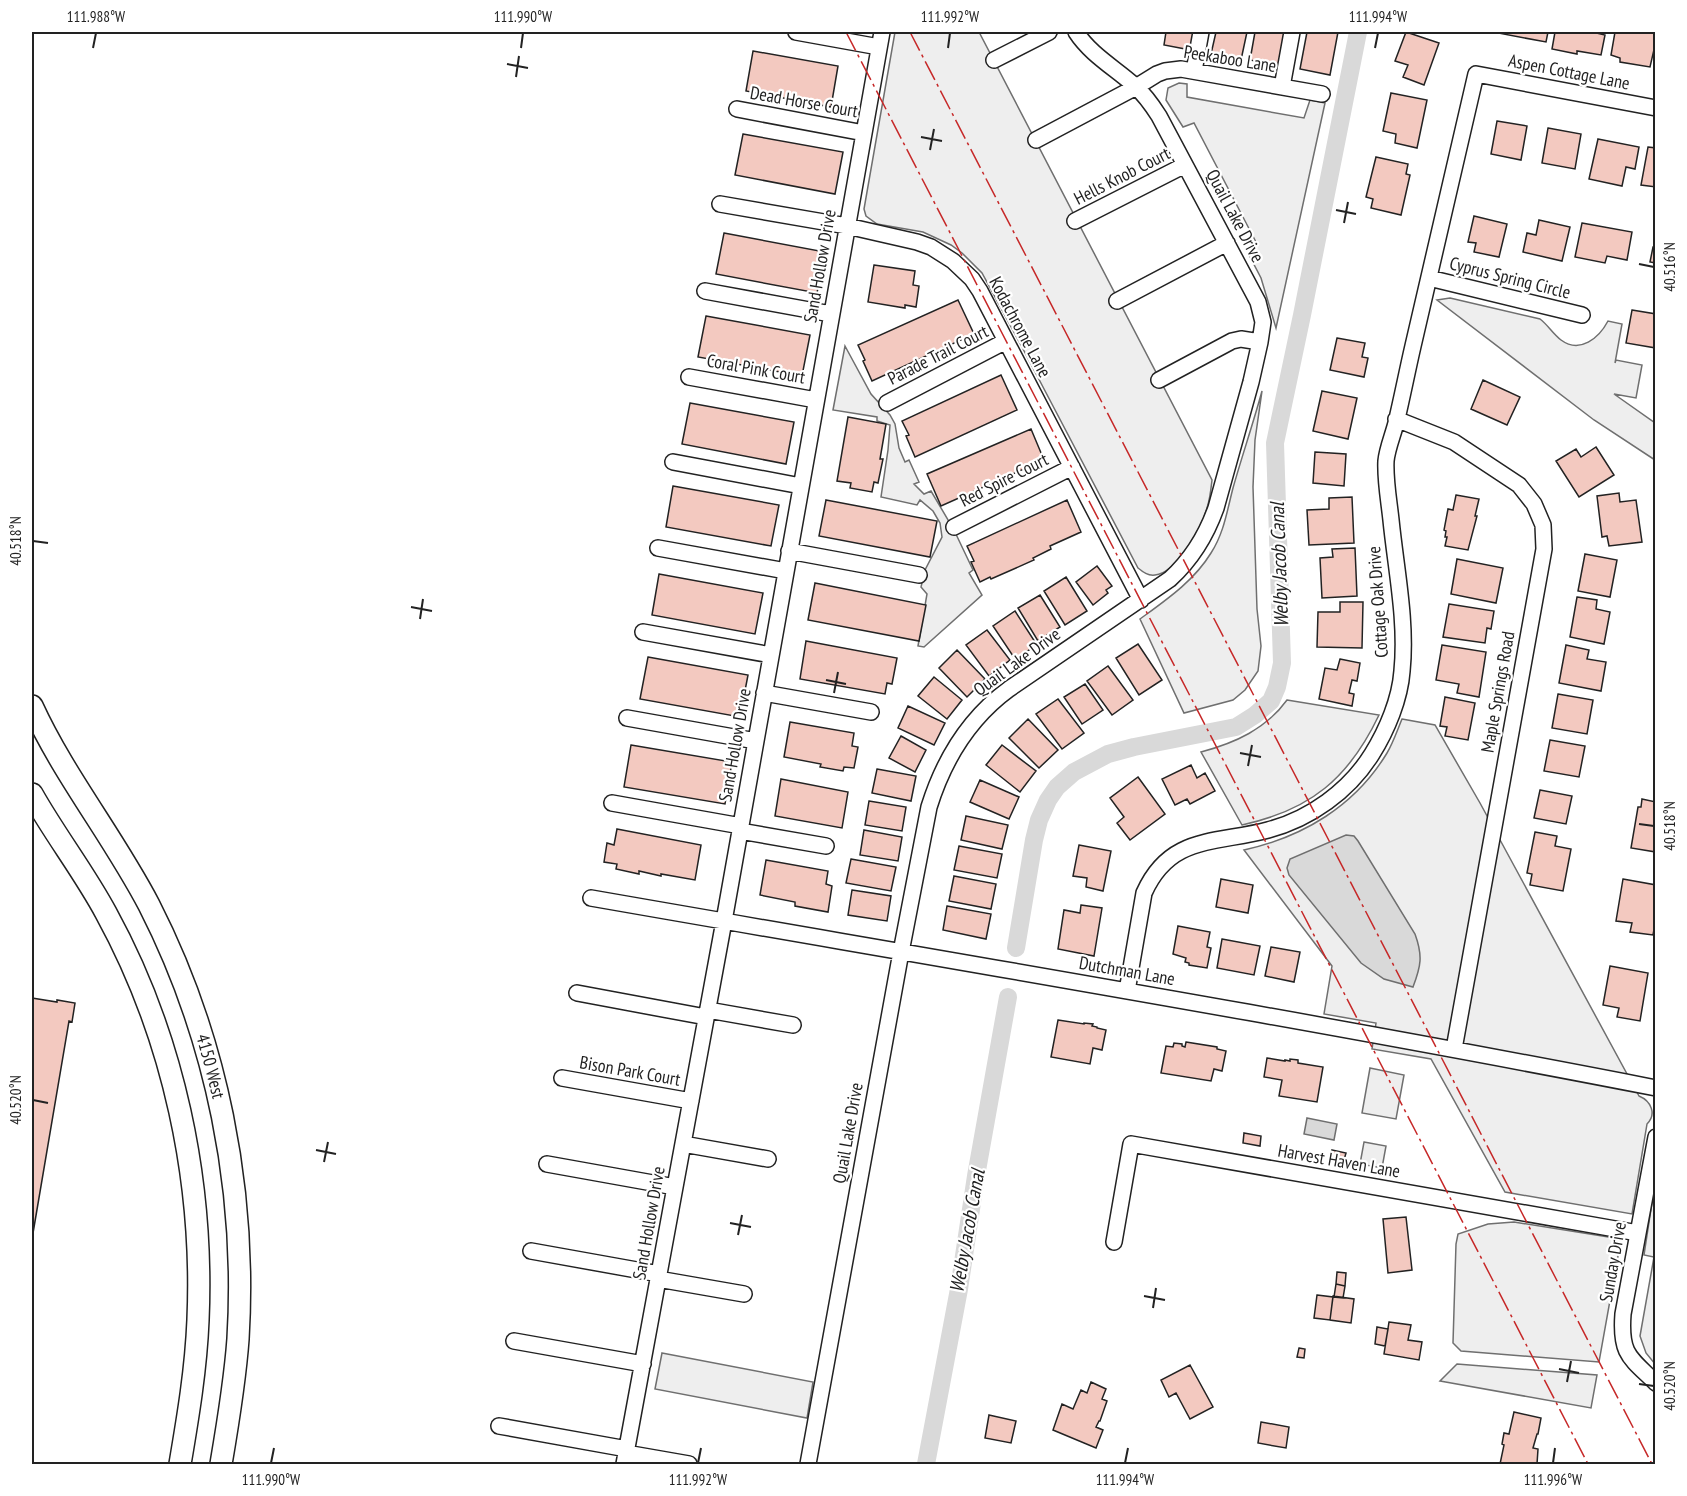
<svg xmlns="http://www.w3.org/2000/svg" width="1687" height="1496" viewBox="0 0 1687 1496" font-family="'PT Sans Narrow',sans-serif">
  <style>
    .green { fill: #eee; stroke: #6f6f6f; stroke-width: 1.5 }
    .water { fill: #d9d9d9; stroke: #6f6f6f; stroke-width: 1.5 }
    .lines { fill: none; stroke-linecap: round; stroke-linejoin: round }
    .canal { stroke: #d9d9d9; stroke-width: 18 }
    .building { fill: #f3c9c0; stroke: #222; stroke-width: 1.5 }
    .street-casing { stroke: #222; stroke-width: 18 }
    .secondary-casing { stroke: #222; stroke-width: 24 }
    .street { stroke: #fff; stroke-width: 15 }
    .secondary { stroke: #fff; stroke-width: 21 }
    .power { stroke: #c62828; stroke-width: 1.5; stroke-dasharray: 21 4.5 3 4.5; stroke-linecap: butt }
    .ticks { fill: none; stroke: #222; stroke-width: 2 }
    .labels { text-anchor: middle; stroke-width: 4.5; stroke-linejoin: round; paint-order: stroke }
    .street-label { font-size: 18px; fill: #222; stroke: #fff }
    .water-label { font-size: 20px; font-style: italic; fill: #222; stroke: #fff }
    .neatline { fill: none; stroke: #222; stroke-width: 2 }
    .ticks-label { font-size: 15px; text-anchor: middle; fill: #222 }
  </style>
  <rect width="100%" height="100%" fill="#fff"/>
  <path class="green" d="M895,32h84l233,448c-1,9 -2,19 -5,28 -5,19 -30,65 -52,67 -7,1 -12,-3 -17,-7l-116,-221 -40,-74 -20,-20 -11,-8 -28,-13 -46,-8 -11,-8 -2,-7z
    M1179,83l8,1v13l117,21 6,-18 15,3 -49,225 -15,-50 -13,-25 7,-5 1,-6 -62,-119 -11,4 -17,-27 2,-12z
    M1450,298l90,21c8,6 13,15 21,21 19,14 38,-2 47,-19l14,3 -7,39 1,-3 26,5 -6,33 -22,-4 41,29v37l-61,-40 -157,-120z
    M845,346l26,48 19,21 5,9 4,24 6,14 4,-2 10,22 -5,2 10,10 7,-3 23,39 19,40 -4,3 13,22 -58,52 -6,-1 9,-52 -6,-7 4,-17 17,-33 -2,-14 -7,-12 -13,-11 -3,5 -36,-8 7,-47 2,-25 -13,-4v-4l-44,-7z
    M1262,391l-7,49 -2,47 4,122 4,37 -3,25 -13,19 -12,10 -49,13 -44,-94c26,-19 54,-38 71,-66 13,-20 16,-42 22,-65 9,-32 20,-64 29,-97z
    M1287,700l92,15c-30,63 -68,95 -137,110l-41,-73c34,-9 65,-23 86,-52z
    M1402,719l33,6 45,78 159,293c12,5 18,18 8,28l-15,90 -127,-22 -74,-133 -59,-10 4,-26 -52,-9 8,-48 -88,-116c59,-13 111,-44 143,-97 6,-10 10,-22 15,-34z
    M1370,1068l34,7 -8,44 -34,-6z
    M1364,1142l22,4 -4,22 -22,-4z
    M1655,1183v181l-9,-11 -6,-17 14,-79 -10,-2z
    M1514,1222l107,17 -22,123 -138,-11 -8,-8 3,-99 2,-10 30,-10z
    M662,1353l151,29 -6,36 -152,-29z
    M1457,1364l140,11 -6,33 -151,-27z"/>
  <path class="water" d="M1346,835l8,1 4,5 57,93c8,22 6,32 -2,53l-29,-8 -23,-16 -72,-88 -2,-7 3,-9z
    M1307,1118l30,6 -3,16 -30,-6z"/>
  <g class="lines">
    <path class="canal" d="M1016,948l18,-108 5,-20 9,-20 9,-13 17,-15 34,-18 26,-7 102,-20 19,-12 16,-14 6,-14 5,-24 -7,-220 27,-128 56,-283
      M926,1464l33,-175 17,-113 32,-179"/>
  </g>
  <path class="building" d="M1166,32h33l-3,19 -32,-6z
    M1216,32h31l-6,28 -30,-6z
    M1255,32h32l-8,34 -29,-6z
    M1307,32h31l-8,43 -30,-6z
    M1406,32l33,11 -15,42 -21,-8 5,-12 -13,-4z
    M1498,32h50l-2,10 -48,-9z
    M1555,32h41v1l9,2 -4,20 -24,-4v3l-25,-5z
    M1615,32h41v9l-6,26 -30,-5v-4l-9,-3z
    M753,51l85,15 -7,41 -85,-16z
    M1391,93l36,7 -10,48 -22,-5 1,-9 -13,-3z
    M1497,121l30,5 -6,34 -30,-6z
    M1548,128l33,6 -6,35 -33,-6z
    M743,134l100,18 -8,42 -100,-19z
    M1598,139l41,8 -4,22 -9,-2 -4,19 -33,-7z
    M1648,147l8,1v39l-15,-2z
    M1376,157l32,7 -2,10 4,1 -9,40 -30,-7 2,-9 -7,-2z
    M1474,216l33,8 -8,33 -25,-5 2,-9 -8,-1z
    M1539,220l31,7 -8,34 -39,-9 4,-19 9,2z
    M1582,223l50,9 -5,28 -20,-4 -2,7 -30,-6z
    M724,233l101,19 -8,41 -101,-19z
    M1653,247h3v16l-6,-1z
    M874,265l41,6 -2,14 6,1 -3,21 -11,-2v3l-37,-6z
    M958,300l16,34 -102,47 -9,-20 2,-1 -7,-15z
    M1632,310l24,4v34l-30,-5z
    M706,316l104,19 -8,41 -104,-19z
    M1337,338l28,5 -3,14 6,1 -4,19 -34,-7z
    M1001,375l16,35 -102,47 -9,-21 3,-1 -7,-14z
    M1483,380l37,17 -13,28 -36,-16z
    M1322,391l35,7 -9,41 -35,-8z
    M690,403l104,19 -8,42 -104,-20z
    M848,417l38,7 -6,35h3l-5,24 -4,-1 -2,10 -22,-4 1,-5 -14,-2z
    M1031,429l13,31 -103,46 -14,-32z
    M1596,447l18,28 -35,22 -23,-36 20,-12 5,8z
    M1315,452l31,2 -2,32 -31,-3z
    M673,486l106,19 -8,41 -105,-19z
    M1619,493l1,9 16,-2 6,42 -33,4 -2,-10 -5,1 -5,-41z
    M1456,495l23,4 -4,17h2l-9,34 -23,-4 2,-9h-2l1,-6 -2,-1 4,-21 5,1z
    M1352,497l2,46 -45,2 -2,-35 22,-1v-11z
    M826,500l111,21 -7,36 -111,-21z
    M1067,500l14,32 -31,14 1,3 -18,9 1,2 -43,19 -1,-2 -10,5 -9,-20 3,-1 -7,-15z
    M1355,548l2,48 -35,2 -2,-40 13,-1 -1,-8z
    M1585,554l32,6 -7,37 -32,-6z
    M1457,559l46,9 -7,35 -45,-9z
    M1097,566l15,20 -6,4 2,3 -15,12 -17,-23z
    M659,574l104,19 -8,41 -103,-19z
    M1066,577l21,34 -22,14 -21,-34z
    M815,583l111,22 -7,36 -111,-21z
    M1040,595l20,32 -22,14 -20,-33z
    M1577,597l20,3 -1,9 14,3 -6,32 -34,-7z
    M1340,602h23l-1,46 -45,-1 1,-35h22z
    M1449,604l45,7 -3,18 -4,-1 -2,15 -42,-6z
    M1015,611l22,34 -22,14 -22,-33z
    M987,630l23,30 -21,16 -23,-31z
    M806,641l91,17 -5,26 -5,-1 -2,11 -85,-15z
    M1138,644l24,36 -23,15 -23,-37z
    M1442,645l44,7 -7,45 -22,-4 2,-9 -23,-4z
    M1566,645l23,5 -2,9 19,3 -5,29 -42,-8z
    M957,650l28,29 -18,18 -28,-29z
    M648,657l100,18 -8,42 -100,-18z
    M1340,659l20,4 -3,18 -5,-1 -3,13 5,1 -2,12 -33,-7 6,-31 12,2z
    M1108,666l25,34 -21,15 -25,-34z
    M934,677l28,23 -15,19 -29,-23z
    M1085,684l18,26 -21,14 -18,-27z
    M1558,694l35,6 -6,34 -35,-6z
    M1445,697l30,6 -7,37 -23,-4 2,-9 -7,-1z
    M1058,699l26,34 -22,16 -26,-35z
    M908,706l37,17 -11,22 -36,-17z
    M1028,719l30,31 -19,18 -30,-30z
    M790,722l64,11 -2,13 6,1 -4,21 -10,-1 -1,4 -23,-4 1,-3 -37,-7z
    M901,736l25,14 -11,22 -26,-14z
    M1550,740l35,6 -6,31 -35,-6z
    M631,745l101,17 -7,42 -101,-17z
    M1002,745l34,26 -16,21 -34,-27z
    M1191,765l6,13 8,-5 10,18 -25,13 -3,-5 -12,6 -13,-26z
    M877,769l39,7 -5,25 -39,-8z
    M1138,777l27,37 -35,26 -13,-17 7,-6 -14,-19z
    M781,779l67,13 -6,36 -67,-12z
    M980,780l39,17 -10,22 -39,-17z
    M1540,790l32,6 -6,28 -32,-6z
    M1642,799l14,3v50l-25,-4 7,-41h3z
    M869,801l37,6 -4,24 -37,-6z
    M966,816l42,9 -6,24 -41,-9z
    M617,829l84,16 -6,35 -34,-6v2l-22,-5v3l-23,-5 1,-5 -13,-2 3,-19 7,2z
    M864,830l38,7 -4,24 -38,-6z
    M1535,832l22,4 -2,10 16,3 -8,42 -33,-6 2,-11 -5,-1z
    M1079,845l32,6 -8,40 -17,-4 1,-9 -14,-2z
    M959,846l43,8 -5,24 -43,-8z
    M851,859l45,8 -5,24 -45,-8z
    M766,860l62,11 -2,13 6,2 -4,26 -33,-6v-4l-35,-7z
    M954,876l42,8 -5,25 -42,-8z
    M1221,879l32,6 -5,28 -32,-6z
    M1623,879l33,6v34l-3,16 -23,-3 2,-9 -16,-2z
    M852,890l39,6 -4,25 -39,-6z
    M1081,905l21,3 -8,48 -36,-7 6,-39 16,3z
    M947,906l44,8 -5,25 -43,-9z
    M1178,926l32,6 -3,15 4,1 -4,20 -18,-3v-2l-4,-1 1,-4 -13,-4z
    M1222,939l38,7 -6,29 -37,-7z
    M1271,947l29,5 -6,30 -29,-6z
    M1610,966l38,7 -8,48 -23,-4 2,-9 -16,-3z
    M32,998l25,4v-2l18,3 -3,19 -3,-1 -37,218z
    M1058,1020l26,4v-1l9,1 -1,2 5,1v1l9,2 -4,20 -9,-2 -3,16 -39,-7z
    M1186,1042l31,5v2l9,2 -4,20 -8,-2 -3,12 -50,-8 5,-27 7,1 1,-4 8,1v2l3,1z
    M1267,1058l18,3v-1l5,1v-2l8,1v3l25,4 -6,35 -38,-6 3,-16 -18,-3z
    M1244,1133l17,3 -1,10 -17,-3z
    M1332,1150l14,3 -2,7 -13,-2z
    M1406,1217l6,53 -24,3 -5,-54z
    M1337,1272l9,1 -1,13 -9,-2z
    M1336,1284l9,2 -2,12 -9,-1z
    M1317,1295l16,2 -3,23 -16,-2z
    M1333,1296l21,3 -3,24 -21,-3z
    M1389,1322l22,3 -3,15 14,2 -3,18 -35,-6z
    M1377,1327l11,2 -3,17 -10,-2z
    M1299,1348l6,1 -1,9 -7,-1z
    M1190,1365l23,42 -23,12 -14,-26 -7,4 -8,-17z
    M1091,1382l15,7 -4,10 5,2 -7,20h-1l-3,6 7,3 -7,18 -43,-18 9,-26 11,5 8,-19 6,3z
    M1514,1412l27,6 -3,16h-1l-4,14 5,1 -1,15h-37l4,-19 -2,-1 2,-11 5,1z
    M989,1415l27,6 -5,22 -26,-5z
    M1261,1422l28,5 -3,21 -28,-5z"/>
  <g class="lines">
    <g class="street-casing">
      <path id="street" d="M796,32l83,15
        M994,60l55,-28
        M1194,71l7,-39
        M1282,87l10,-55
        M737,109l127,24
        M1036,140l100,-53 21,-13 8,-3 16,-2 141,25
        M720,204l127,22 70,16 14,5 22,14 19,18 8,12 161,309
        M1075,221l110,-56
        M1429,278l153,37
        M705,291l126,23
        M1117,301l110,-58
        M689,377l127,23
        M1159,380l73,-39 9,-2 19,3
        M887,403l119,-62
        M1396,419l58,23 65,43 15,19 9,21 1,24 -90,500
        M673,462l128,24
        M954,527l118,-60
        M658,548l128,23
        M789,551l130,24
        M643,632l128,23
        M764,693l107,19
        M627,718l129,23
        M612,803l129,23
        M740,831l86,15
        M591,898c355,62 711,121 1065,190
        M1127,991l17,-98c26,-58 71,-49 124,-63 42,-11 81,-39 104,-76 15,-24 28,-55 30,-83 5,-50 -6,-101 -11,-151 -2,-19 -6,-40 -5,-59 1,-12 7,-26 10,-38 6,-25 11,-51 17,-77 21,-90 42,-181 63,-272l180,34
        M577,993l129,24
        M708,1010l85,15
        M562,1078l129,23
        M1656,1137l-33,177c-3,40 6,43 33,69
        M683,1144l85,15
        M547,1164l128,23
        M1114,1242l17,-98 507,89
        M531,1251l128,23
        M658,1279l86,15
        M514,1341l129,23
        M499,1426l128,23
        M626,1453l63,11
        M624,1464l100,-543 158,-889
        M808,1464l93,-512 28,-145c15,-48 39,-88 80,-118l161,-110c22,-20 36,-43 46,-71l35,-126 9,-40 3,-20 -5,-20 -99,-186c-7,-11 -14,-21 -24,-30 -20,-18 -44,-31 -59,-54"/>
    </g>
    <g class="secondary-casing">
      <g id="secondary">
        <path id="s1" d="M32,706c32,70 81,130 117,199 68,133 98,285 89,434 -3,42 -10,84 -17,125"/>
        <path d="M32,794c23,41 52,78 74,119 68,124 98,268 92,407 -2,49 -10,97 -18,144"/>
      </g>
    </g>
    <use href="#street" class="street"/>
    <use href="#secondary" class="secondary"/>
    <path class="power" d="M846,32l742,1432
      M910,32l742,1432"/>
  </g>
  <path class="ticks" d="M93,48l3,-15M521,48l2,-15M948,48l2,-15M1375,48l3,-15M507,64l21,4M516,77l3,-21M921,137l21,4M930,150l4,-21M1336,210l20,4M1344,223l4,-21M1639,264l15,3M33,541l15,2M411,607l21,4M420,619l3,-20M826,680l20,4M834,693l4,-21M1240,753l21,4M1248,766l4,-21M1639,824l15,2M33,1100l15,3M316,1150l20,4M324,1162l4,-20M730,1223l21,4M738,1235l4,-20M1144,1296l21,4M1153,1308l3,-20M1559,1369l20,4M1567,1382l4,-21M1639,1384l15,2M271,1463l3,-15M698,1463l3,-15M1125,1463l3,-15M1553,1463l2,-15"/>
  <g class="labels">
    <g class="street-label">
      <text transform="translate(1230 59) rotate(9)" y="6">Peekaboo Lane</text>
      <text transform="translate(1569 72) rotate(11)" y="6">Aspen Cottage Lane</text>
      <text transform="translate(804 102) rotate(10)" y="6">Dead Horse Court</text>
      <text transform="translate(1122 176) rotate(-27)" y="6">Hells Knob Court</text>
      <text transform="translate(1235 216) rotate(62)" y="6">Quail Lake Drive</text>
      <text transform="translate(820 266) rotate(-80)" y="6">Sand Hollow Drive</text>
      <text transform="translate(1510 278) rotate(14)" y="6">Cyprus Spring Circle</text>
      <text transform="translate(1020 327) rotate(62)" y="6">Kodachrome Lane</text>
      <text transform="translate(938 355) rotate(-27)" y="6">Parade Trail Court</text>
      <text transform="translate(756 369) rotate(10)" y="6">Coral Pink Court</text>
      <text transform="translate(1004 480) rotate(-27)" y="6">Red Spire Court</text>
      <text transform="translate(1378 602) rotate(-94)" y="6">Cottage Oak Drive</text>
      <text transform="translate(1017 662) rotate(-36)" y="6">Quail Lake Drive</text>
      <text transform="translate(1498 692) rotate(-80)" y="6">Maple Springs Road</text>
      <text transform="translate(735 745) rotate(-80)" y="6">Sand Hollow Drive</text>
      <text transform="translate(1127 971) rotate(10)" y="6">Dutchman Lane</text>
      <text dy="6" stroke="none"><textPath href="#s1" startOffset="404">4150 West</textPath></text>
      <text transform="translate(630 1071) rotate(10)" y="6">Bison Park Court</text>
      <text transform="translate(848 1133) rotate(-80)" y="6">Quail Lake Drive</text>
      <text transform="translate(1339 1161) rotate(10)" y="6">Harvest Haven Lane</text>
      <text transform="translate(649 1223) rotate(-80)" y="6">Sand Hollow Drive</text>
      <text transform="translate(1613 1262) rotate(-80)" y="6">Sunday Drive</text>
    </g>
    <g class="water-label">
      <text transform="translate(1279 565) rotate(-92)" y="7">Welby Jacob Canal</text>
      <text transform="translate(967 1231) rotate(-80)" y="7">Welby Jacob Canal</text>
    </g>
  </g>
  <rect width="1687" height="1496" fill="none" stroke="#ffffff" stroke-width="66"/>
  <rect x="33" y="33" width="1621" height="1430" class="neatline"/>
  <g class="ticks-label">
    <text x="96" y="22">111.988°W</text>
    <text x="523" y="22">111.990°W</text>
    <text x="950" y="22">111.992°W</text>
    <text x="1378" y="22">111.994°W</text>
    <text transform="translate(1670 267) rotate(-90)" y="5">40.516°N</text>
    <text transform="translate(16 541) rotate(-90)" y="5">40.518°N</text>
    <text transform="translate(1670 826) rotate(-90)" y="5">40.518°N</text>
    <text transform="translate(16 1100) rotate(-90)" y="5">40.520°N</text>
    <text transform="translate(1670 1386) rotate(-90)" y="5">40.520°N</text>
    <text x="271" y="1485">111.990°W</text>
    <text x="698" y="1485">111.992°W</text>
    <text x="1125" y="1485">111.994°W</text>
    <text x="1553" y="1485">111.996°W</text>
  </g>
</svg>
